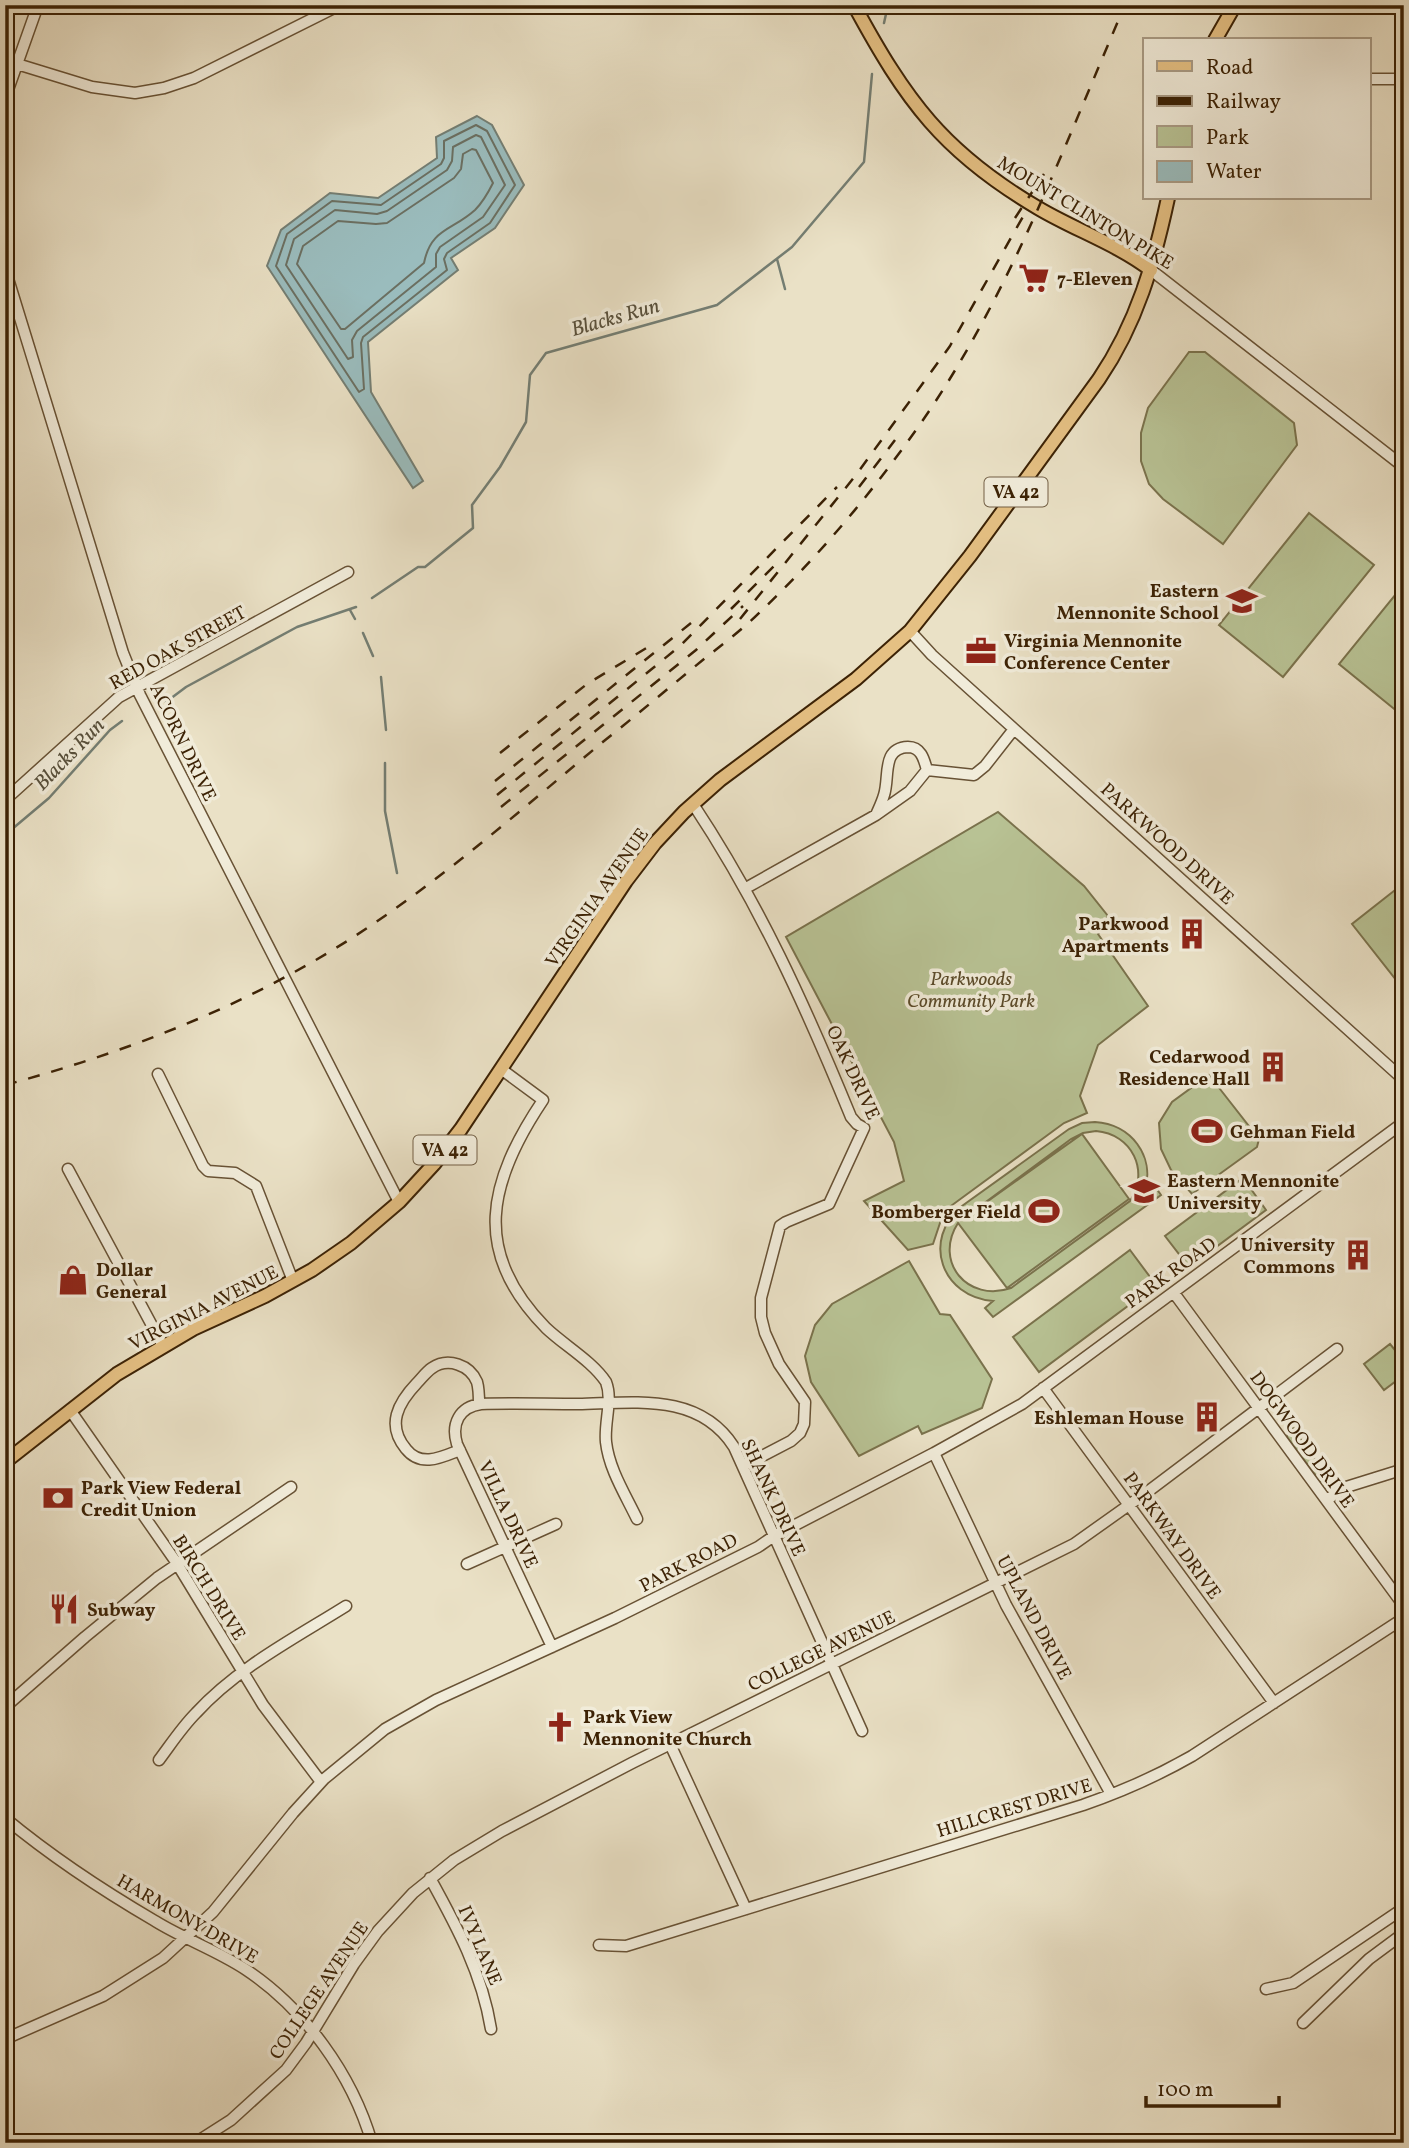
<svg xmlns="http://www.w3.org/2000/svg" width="1409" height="2148" viewBox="0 0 1409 2148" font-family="Vollkorn,serif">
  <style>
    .green { fill: #b8c294; stroke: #7a724c; stroke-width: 2; fill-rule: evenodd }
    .water { fill: #9abcbd; stroke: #747e73; stroke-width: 2 }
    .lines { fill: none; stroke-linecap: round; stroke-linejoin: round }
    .shore { stroke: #6b6f61; stroke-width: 2 }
    .stream { stroke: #747e73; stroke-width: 2.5 }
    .minor-casing { stroke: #685235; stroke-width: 13 }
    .major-casing { stroke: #3c2205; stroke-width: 16 }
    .minor { stroke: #f1ecda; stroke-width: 10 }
    .major { stroke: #e5c083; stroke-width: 12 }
    .rail { stroke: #3c2205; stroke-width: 2.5; stroke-dasharray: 12 12; stroke-linecap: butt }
    .labels { text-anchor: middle; stroke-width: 7; stroke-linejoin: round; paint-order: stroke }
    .shield { fill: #f1ecda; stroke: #725f45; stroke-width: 2 }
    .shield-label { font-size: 18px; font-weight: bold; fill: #3c2205 }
    .street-label { font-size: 19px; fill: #3c2205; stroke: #f1ecda }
    .poi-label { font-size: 19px; font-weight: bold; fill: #3c2205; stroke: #f1ecda; text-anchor: start }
    .park-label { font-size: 19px; font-style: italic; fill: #5b4a29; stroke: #f1ecda }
    .water-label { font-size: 21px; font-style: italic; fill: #58503c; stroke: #f1ecda }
  </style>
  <rect width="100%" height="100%" fill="#eae1c6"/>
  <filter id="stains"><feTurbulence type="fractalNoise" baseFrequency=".00286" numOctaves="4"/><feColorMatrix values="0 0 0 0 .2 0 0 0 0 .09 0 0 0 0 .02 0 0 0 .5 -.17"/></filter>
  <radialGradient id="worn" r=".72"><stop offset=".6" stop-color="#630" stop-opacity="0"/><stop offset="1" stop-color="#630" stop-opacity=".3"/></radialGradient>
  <path class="green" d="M1189,352h16l89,71 3,22 -74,99 -60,-45 -14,-15 -8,-23v-28l7,-25z
    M1309,513l65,52 -91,112 -64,-52z
    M1404,584v133l-65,-53z
    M998,812l86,74 24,30 -10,18 50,72 -50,39 -18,51 7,17 -23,10 -120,88 -11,33 -25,6 -44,-49 40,-20 -10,-39 -108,-205z
    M1404,883v107l-52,-66z
    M1209,1075l50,64 -2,8 -65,47 -21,-24 -10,-21 -2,-26 13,-21z
    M1095,1122c36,2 60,34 50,68l9,-5 7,10 -168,122 -8,-9 8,-7c-51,-4 -72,-61 -31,-95l107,-77 13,-6zM1096,1131c36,3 54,40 34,70l-119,87c-43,15 -78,-26 -53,-65l49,65 122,-89 -47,-65 -122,87 111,-82 12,-6z
    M1243,1178l23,32 -77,57 -24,-31z
    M1130,1250l26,35 -117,87 -26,-35z
    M909,1261l31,53 10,1 42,64 -10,29 -60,26 -4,-8 -59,30 -48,-74 -6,-26 10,-31 17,-21z
    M1390,1344l14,17v14l-20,15 -20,-26z
    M1292,1428l5,1 -1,4 33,45 7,3 -1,4 -4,4 -6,-1 -38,-51 1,-5z"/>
  <path class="water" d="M477,116l15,9 32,60 -29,43 -44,30 7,12 -90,72 3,50 52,89 -10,7 -146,-222 14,-36 49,-37 48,5 59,-40 -1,-21z"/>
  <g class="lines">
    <path class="shore" d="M476,125l11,6 28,54 -25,38 -43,30 -3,6 3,11 -84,67 -2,6 3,46 -5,3 -83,-126 11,-32 45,-33 49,4 60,-41 3,-6v-17z
      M476,135l5,2 24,48 -22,32 -43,30 -4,7v13l-79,64 -5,9 1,17 -5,2 -62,-94 8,-26 41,-29 42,4 10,-3 60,-41 5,-9 1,-14z
      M472,149l4,1 17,33c-4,8 -11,20 -18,27 -23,21 -44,18 -51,53l-79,66h-4l-44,-65 6,-18 35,-25 38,3 11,-1 67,-45 7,-9 2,-15z"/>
    <path class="stream" d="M884,23l4,-18
      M777,259l8,30
      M372,598l46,-31h7l48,-39 -1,-23 28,-38 26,-45 4,-47 16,-22 171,-48 75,-58 72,-85 8,-88
      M350,610l5,9
      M363,633l10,23
      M381,677l5,53
      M166,702l20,-15 111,-60 59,-20
      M385,763v48l12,62
      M5,835l44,-37 61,-68 12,-9"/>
    <g class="minor-casing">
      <path id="minor" d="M17,64l75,23 43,6 29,-5 30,-10 138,-69
        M1369,79h35
        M5,98l33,-93
        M5,269l118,384 17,42 259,507
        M1151,270l253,197
        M910,631l22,24 472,425
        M927,770l47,5 11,-9 29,-37
        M5,800l114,-103 229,-125
        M693,804c67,101 112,201 158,313l6,7 7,4 -35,76 -43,18 -6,4 -19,72v19l4,16 14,31 26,38 -1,22 -4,9 -9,8 -48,25
        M746,888l130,-73c3,-7 6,-13 8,-20 6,-18 -3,-47 24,-48 13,0 16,12 19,23l-17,21 -34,24
        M501,1069l42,31c-55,82 -72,152 3,228 19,18 46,33 60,54 7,18 -2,40 0,60 3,27 19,52 31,77
        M158,1074l45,92 5,5 27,2 21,13 37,95
        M68,1169l95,177
        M1174,1293l230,313
        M1043,1388l231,315
        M70,1410l106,152 87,143 58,77
        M460,1450c-18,7 -39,18 -54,-1 -20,-24 -8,-46 11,-66 5,-5 9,-11 15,-15 16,-11 38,-3 45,14 2,7 2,15 2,22
        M934,1453l72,152 105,189
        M1327,1500l16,-12 61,-19
        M467,1564l89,-40
        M552,1647l-95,-203c-6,-20 2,-37 24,-40 32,-1 64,0 97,0 56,-1 121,-12 156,43l128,284
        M5,1707l80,-70 72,-59 134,-91
        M670,1744l76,165
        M159,1760c12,-16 23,-33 37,-47 41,-45 99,-75 150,-107
        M5,1818c47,39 97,72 150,103 29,18 61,29 90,48 59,39 107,105 127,174
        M430,1878c27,49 52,95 61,151
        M599,1945l27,1 457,-141c38,-13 74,-29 109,-49l212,-138
        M1266,1989l27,-6 111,-75
        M1303,2023l66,-64 35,-26
        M5,2039l98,-43 60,-38 50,-46 80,-99 31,-34 61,-50 51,-29 179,-82 143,-71 16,-11 160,-83 88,-49 382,-282
        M195,2143l36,-23 55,-50 20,-27 48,-79 24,-33 35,-38 41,-33 48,-29 130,-68 442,-219 76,-54 187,-141"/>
    </g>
    <g class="major-casing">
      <path id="major" d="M854,5c52,96 89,147 184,203 37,22 79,36 113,62
        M1215,40l20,-35
        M5,1462l112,-88 76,-45 72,-33 47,-26 39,-27 48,-41 35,-38 27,-35 165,-248 29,-38 29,-31 36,-32 136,-101 54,-48 60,-75 129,-177c38,-56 55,-116 69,-181"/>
    </g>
    <use href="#minor" class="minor"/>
    <use href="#major" class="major"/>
    <path class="rail" d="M1015,218l29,-44
      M859,487l36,-47
      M731,609l45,-45
      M740,619l116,-144 94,-129 75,-133
      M500,753l87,-69 66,-40
      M495,781l196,-158
      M497,795l183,-149 157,-159
      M501,807l195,-157 47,-44
      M5,1085c123,-33 243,-80 350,-149 88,-57 168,-128 249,-195 34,-27 67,-55 100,-82 19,-15 39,-30 56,-47 61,-58 115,-123 163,-192 87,-126 141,-274 202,-415"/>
  </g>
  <defs>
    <g id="supermarket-bare" transform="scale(2.415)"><path d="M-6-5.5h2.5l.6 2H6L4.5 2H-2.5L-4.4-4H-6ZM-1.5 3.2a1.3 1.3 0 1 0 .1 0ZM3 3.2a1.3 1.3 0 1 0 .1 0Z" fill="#8f2418" stroke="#f1ecda" stroke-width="2.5" paint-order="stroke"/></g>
    <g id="school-bare" transform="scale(2.415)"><path d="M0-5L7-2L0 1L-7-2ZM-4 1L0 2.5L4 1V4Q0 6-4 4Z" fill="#8f2418" stroke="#f1ecda" stroke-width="2.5" paint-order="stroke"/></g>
    <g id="office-bare" transform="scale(2.415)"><path d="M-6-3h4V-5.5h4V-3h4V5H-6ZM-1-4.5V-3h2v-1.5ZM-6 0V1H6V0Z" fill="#8f2418" stroke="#f1ecda" stroke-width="2.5" paint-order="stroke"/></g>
    <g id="building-bare" transform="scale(2.415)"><path d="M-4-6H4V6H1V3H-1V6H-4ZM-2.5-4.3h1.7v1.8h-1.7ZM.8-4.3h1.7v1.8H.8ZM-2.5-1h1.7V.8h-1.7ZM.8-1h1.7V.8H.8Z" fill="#8f2418" stroke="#f1ecda" stroke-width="2.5" paint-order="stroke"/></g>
    <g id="stadium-bare" transform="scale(2.415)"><path d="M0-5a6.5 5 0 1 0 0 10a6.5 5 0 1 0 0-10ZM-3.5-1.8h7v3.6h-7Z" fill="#8f2418" stroke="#f1ecda" stroke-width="2.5" paint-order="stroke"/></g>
    <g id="university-bare" transform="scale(2.415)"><path d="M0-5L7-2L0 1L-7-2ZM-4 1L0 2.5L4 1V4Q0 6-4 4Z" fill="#8f2418" stroke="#f1ecda" stroke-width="2.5" paint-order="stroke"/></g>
    <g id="shop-bare" transform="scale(2.415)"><path d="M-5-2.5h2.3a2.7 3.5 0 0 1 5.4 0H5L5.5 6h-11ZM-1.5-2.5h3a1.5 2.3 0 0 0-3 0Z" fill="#8f2418" stroke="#f1ecda" stroke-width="2.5" paint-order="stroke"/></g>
    <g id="bank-bare" transform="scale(2.415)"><path d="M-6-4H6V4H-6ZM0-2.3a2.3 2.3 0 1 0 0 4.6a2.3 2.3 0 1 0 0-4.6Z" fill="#8f2418" stroke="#f1ecda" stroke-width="2.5" paint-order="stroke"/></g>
    <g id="restaurant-bare" transform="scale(2.415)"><path d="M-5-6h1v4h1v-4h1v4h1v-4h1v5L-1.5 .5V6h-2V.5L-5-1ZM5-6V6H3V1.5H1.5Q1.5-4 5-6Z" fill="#8f2418" stroke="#f1ecda" stroke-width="2.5" paint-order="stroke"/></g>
    <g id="church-bare" transform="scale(2.415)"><path d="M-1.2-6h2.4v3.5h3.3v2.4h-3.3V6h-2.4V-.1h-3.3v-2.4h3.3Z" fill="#8f2418" stroke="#f1ecda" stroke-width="2.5" paint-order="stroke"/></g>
  </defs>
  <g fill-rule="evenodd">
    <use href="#supermarket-bare" x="1034" y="278"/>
    <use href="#school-bare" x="1242" y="601"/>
    <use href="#office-bare" x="981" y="651"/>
    <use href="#building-bare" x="1192" y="934"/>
    <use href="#building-bare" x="1273" y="1067"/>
    <use href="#stadium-bare" x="1207" y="1131"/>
    <use href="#university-bare" x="1144" y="1191"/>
    <use href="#stadium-bare" x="1044" y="1211"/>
    <use href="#building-bare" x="1358" y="1255"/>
    <use href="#shop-bare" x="73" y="1280"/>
    <use href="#building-bare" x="1207" y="1417"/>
    <use href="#bank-bare" x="58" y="1498"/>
    <use href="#restaurant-bare" x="64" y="1609"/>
    <use href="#church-bare" x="560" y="1727"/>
  </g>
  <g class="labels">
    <g class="shield">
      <rect x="984.5" y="477.5" width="63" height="29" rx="5"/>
      <rect x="413.5" y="1135.5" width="63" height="29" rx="5"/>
    </g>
    <g class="shield-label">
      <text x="1016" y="498">VA 42</text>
      <text x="445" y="1156">VA 42</text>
    </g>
    <g class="street-label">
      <text transform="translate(1086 212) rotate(31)" y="7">MOUNT CLINTON PIKE</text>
      <text transform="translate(177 647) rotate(-29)" y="7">RED OAK STREET</text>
      <text transform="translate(184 742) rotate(64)" y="7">ACORN DRIVE</text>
      <text transform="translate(1168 843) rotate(42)" y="7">PARKWOOD DRIVE</text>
      <text transform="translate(596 897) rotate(-55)" y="7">VIRGINIA AVENUE</text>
      <text transform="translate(854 1072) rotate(65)" y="7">OAK DRIVE</text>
      <text transform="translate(1170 1272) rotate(-36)" y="7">PARK ROAD</text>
      <text transform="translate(203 1307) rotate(-27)" y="7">VIRGINIA AVENUE</text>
      <text transform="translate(1303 1439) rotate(54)" y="7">DOGWOOD DRIVE</text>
      <text transform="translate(774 1497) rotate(65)" y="7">SHANK DRIVE</text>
      <text transform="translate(509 1514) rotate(65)" y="7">VILLA DRIVE</text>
      <text transform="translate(1173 1535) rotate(54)" y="7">PARKWAY DRIVE</text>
      <text transform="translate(688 1562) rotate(-27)" y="7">PARK ROAD</text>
      <text transform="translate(210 1587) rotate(58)" y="7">BIRCH DRIVE</text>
      <text transform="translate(1035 1617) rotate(62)" y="7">UPLAND DRIVE</text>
      <text transform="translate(821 1650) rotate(-26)" y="7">COLLEGE AVENUE</text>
      <text transform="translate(1014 1807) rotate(-17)" y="7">HILLCREST DRIVE</text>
      <text transform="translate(188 1918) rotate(30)" y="7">HARMONY DRIVE</text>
      <text transform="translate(481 1945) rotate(67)" y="7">IVY LANE</text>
      <text transform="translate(318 1990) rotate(-56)" y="7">COLLEGE AVENUE</text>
    </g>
    <g class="poi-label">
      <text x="1057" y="285">7-Eleven</text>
      <text x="1219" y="597" text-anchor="end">Eastern<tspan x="1219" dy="22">Mennonite School</tspan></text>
      <text x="1004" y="647">Virginia Mennonite<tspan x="1004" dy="22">Conference Center</tspan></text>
      <text x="1169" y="930" text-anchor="end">Parkwood<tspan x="1169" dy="22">Apartments</tspan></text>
      <text x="1250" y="1063" text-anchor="end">Cedarwood<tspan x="1250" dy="22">Residence Hall</tspan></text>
      <text x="1230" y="1138">Gehman Field</text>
      <text x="1167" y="1187">Eastern Mennonite<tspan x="1167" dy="22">University</tspan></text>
      <text x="1021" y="1218" text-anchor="end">Bomberger Field</text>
      <text x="1335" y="1251" text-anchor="end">University<tspan x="1335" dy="22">Commons</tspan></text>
      <text x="96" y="1276">Dollar<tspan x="96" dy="22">General</tspan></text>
      <text x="1184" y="1424" text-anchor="end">Eshleman House</text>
      <text x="81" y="1494">Park View Federal<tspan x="81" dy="22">Credit Union</tspan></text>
      <text x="87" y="1616">Subway</text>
      <text x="583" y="1723">Park View<tspan x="583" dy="22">Mennonite Church</tspan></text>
    </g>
    <g class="park-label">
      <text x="971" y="985">Parkwoods<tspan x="971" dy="22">Community Park</tspan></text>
    </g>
    <g class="water-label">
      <text transform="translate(615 317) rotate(-16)" y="7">Blacks Run</text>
      <text transform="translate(69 754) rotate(-46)" y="7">Blacks Run</text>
    </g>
  </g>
  <rect width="1409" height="2148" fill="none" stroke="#eae1c6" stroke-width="28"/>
  <rect x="7" y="7" width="1395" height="2134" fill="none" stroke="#3c2205" stroke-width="3.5"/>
  <rect x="14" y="14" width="1381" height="2120" fill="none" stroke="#3c2205" stroke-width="2"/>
  <rect x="1143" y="38" width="228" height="161" fill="#f1ecda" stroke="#a99b85" stroke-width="2"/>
  <rect x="1157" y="61" width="35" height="10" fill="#e5c083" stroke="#a99b85" stroke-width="2"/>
  <text x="1206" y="74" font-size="21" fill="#3c2205">Road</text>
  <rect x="1157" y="96" width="35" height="10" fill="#3c2205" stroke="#a99b85" stroke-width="2"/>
  <text x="1206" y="108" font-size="21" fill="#3c2205">Railway</text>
  <rect x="1157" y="126" width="35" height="21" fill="#b8c294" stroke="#a99b85" stroke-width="2"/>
  <text x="1206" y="144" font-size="21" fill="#3c2205">Park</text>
  <rect x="1157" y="161" width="35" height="21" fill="#9abcbd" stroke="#a99b85" stroke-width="2"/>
  <text x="1206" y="178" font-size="21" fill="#3c2205">Water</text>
  <path d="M1146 2096v10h133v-10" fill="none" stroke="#3c2205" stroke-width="3.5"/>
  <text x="1157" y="2096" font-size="21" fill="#3c2205" stroke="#f1ecda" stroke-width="5" paint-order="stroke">100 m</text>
  <rect width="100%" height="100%" filter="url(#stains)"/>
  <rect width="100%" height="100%" fill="url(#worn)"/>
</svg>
